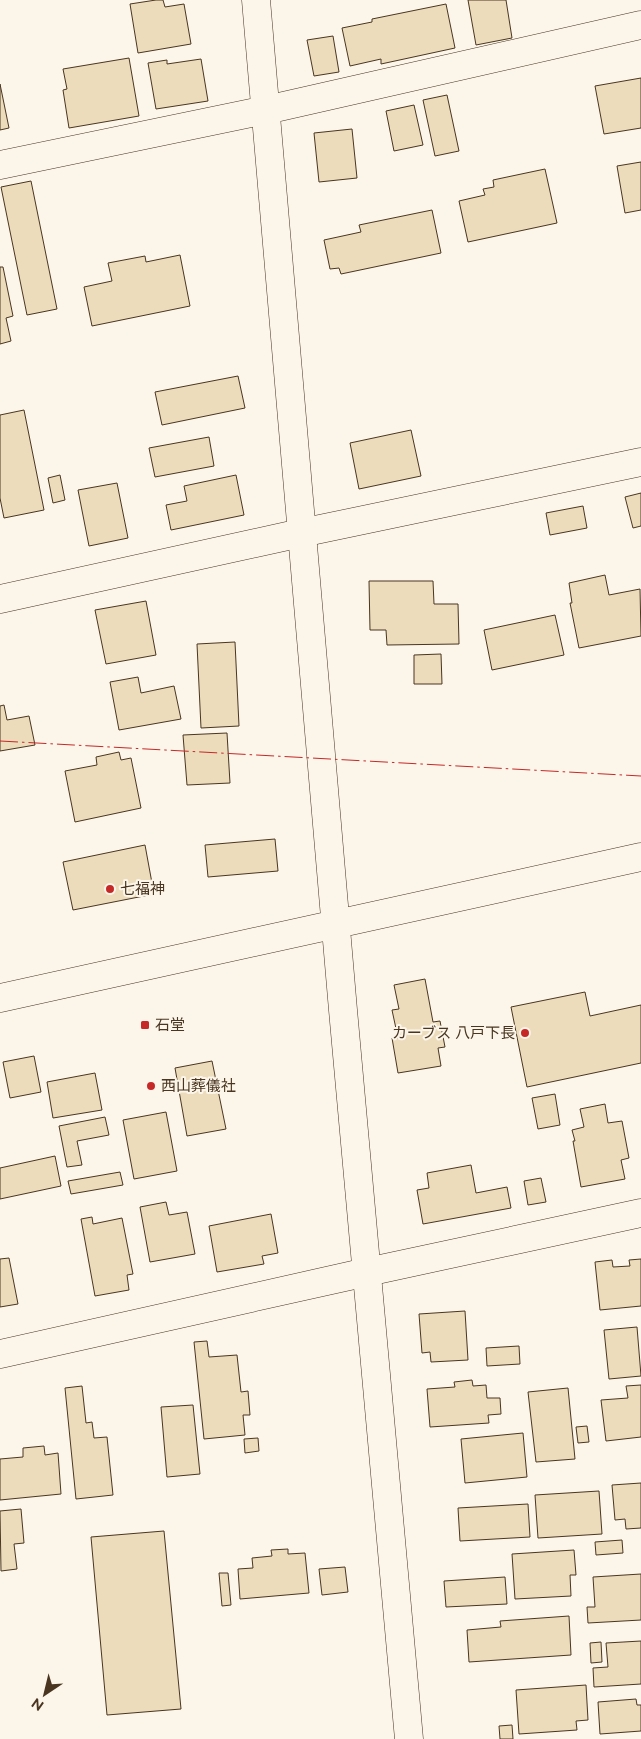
<svg xmlns="http://www.w3.org/2000/svg" width="641" height="1739" viewBox="0 0 641 1739" font-family="Raleway,'Noto Sans JP',sans-serif">
  <style>
    .building { fill: #ecdcbc; stroke: #4a3520 }
    .lines { fill: none; stroke-linecap: round; stroke-linejoin: round }
    .street-casing { stroke: #4a3520; stroke-width: 29 }
    .secondary-casing { stroke: #4a3520; stroke-width: 29 }
    .street { stroke: #fbf6e9; stroke-width: 28 }
    .secondary { stroke: #fbf6e9; stroke-width: 28 }
    .power { stroke: #c62828; stroke-width: 1; stroke-dasharray: 18 4 2.5 4; stroke-linecap: butt }
    .poi-dot { fill: #c62828; stroke: #fbf6e9; stroke-width: 2 }
    .labels { text-anchor: middle; stroke-width: 4; stroke-linejoin: round; paint-order: stroke }
    .poi-label { font-size: 15px; fill: #4a3520; stroke: #fbf6e9; text-anchor: start }
  </style>
  <rect width="100%" height="100%" fill="#fbf6e9"/>
  <path class="building" d="M156,0h7l2,7 19,-3 7,40 -53,9 -8,-49z
    M468,0h38l6,38 -36,7z
    M446,4l9,44 -74,16v-5l-31,7 -8,-38 30,-6v-3z
    M333,36l6,36 -25,4 -7,-36z
    M129,58l10,58 -70,12 -6,-38 4,-1 -4,-20z
    M201,59l7,42 -52,8 -8,-46 19,-3v4z
    M641,78v50l-37,6 -9,-48z
    M0,84l9,44 -9,2z
    M447,95l12,56 -24,5 -12,-56z
    M414,105l9,40 -29,6 -8,-40z
    M352,129l5,49 -38,4 -5,-49z
    M641,162v48l-16,3 -8,-47z
    M545,169l12,54 -89,19 -9,-41 26,-6 -2,-6 11,-2 -1,-7z
    M31,181l26,128 -30,6 -26,-128z
    M432,210l9,43 -100,21 -2,-6 -9,1 -6,-29 37,-8 -2,-7z
    M180,255l10,51 -98,20 -8,-39 28,-6 -4,-18 37,-7 1,6z
    M0,267h3l10,49 -7,2 5,23 -11,3z
    M238,376l7,32 -83,17 -7,-33z
    M24,410l20,100 -40,8 -4,-20v-83z
    M411,430l10,46 -62,13 -9,-46z
    M209,437l5,29 -59,11 -6,-29z
    M60,475l5,25 -12,3 -5,-25z
    M236,475l8,40 -73,15 -5,-25 21,-4 -3,-15z
    M117,483l11,55 -39,8 -11,-56z
    M641,493v33l-8,2 -8,-31z
    M583,506l4,22 -37,7 -4,-22z
    M605,575l4,20 31,-6 1,47 -62,12 -9,-45h2l-3,-20z
    M369,581h64l1,23h24l1,40 -72,1 -1,-15h-16z
    M146,601l10,54 -50,9 -11,-54z
    M555,615l9,40 -72,15 -8,-40z
    M235,642l4,84 -38,2 -4,-84z
    M441,654l1,30h-28v-29z
    M138,677l3,16 33,-7 7,33 -62,11 -9,-48z
    M4,705l3,15 22,-4 6,29 -35,6v-45z
    M227,733l3,50 -43,2 -4,-50z
    M119,752l2,8 10,-2 10,50 -66,14 -10,-51 32,-6 -1,-8z
    M275,839l3,32 -70,6 -3,-32z
    M145,845l9,49 -81,16 -10,-48z
    M425,979l8,43 7,-1 5,26 -7,1 3,18 -43,7 -6,-35h6l-6,-28 7,-1 -5,-24z
    M585,992l5,24 51,-11v58l-114,24 -16,-80z
    M34,1056l7,36 -31,6 -7,-36z
    M212,1061l14,68 -39,7 -12,-68z
    M95,1073l7,37 -49,8 -6,-36z
    M555,1094l5,31 -22,4 -6,-31z
    M605,1104l3,19 14,-2 7,37 -8,2 4,19 -44,8 -8,-46h2l-3,-11 12,-3 -4,-18z
    M166,1112l11,59 -43,8 -11,-59z
    M105,1117l4,18 -32,6 5,24 -15,2 -8,-41z
    M55,1156l6,30 -61,13v-31z
    M471,1165l5,28 31,-6 4,21 -88,16 -6,-34 12,-2 -2,-15z
    M120,1172l3,13 -52,9 -3,-13z
    M541,1178l5,24 -18,3 -4,-24z
    M166,1202l3,13 18,-3 8,42 -45,8 -10,-55z
    M271,1214l7,39 -16,3 2,8 -47,8 -8,-46z
    M92,1217l1,7 29,-6 11,56 -6,1 2,15 -34,6 -14,-77z
    M9,1258l9,46 -18,3v-48z
    M641,1259v47l-41,4 -5,-48 17,-2 1,7 17,-1 -1,-6z
    M465,1311l3,49 -37,2 -1,-10 -8,1 -3,-39z
    M637,1327l4,49 -32,3 -5,-49z
    M207,1341l2,16 28,-2 4,37 7,-1 2,24h-7l2,20 -41,4 -10,-97z
    M519,1346l1,18 -33,2 -1,-18z
    M472,1380l1,6 13,-1 1,13h13l1,16 -13,1 1,8 -59,4 -3,-38 28,-2 -1,-5z
    M641,1385v52l-35,4 -5,-41 27,-2 -2,-12z
    M82,1386l4,37 6,-1 2,16 13,-1 6,58 -37,4 -11,-111z
    M568,1388l7,71 -39,3 -8,-70z
    M193,1405l7,69 -33,3 -6,-70z
    M587,1426l2,16 -11,1 -2,-16z
    M523,1433l4,44 -62,6 -4,-44z
    M258,1438l1,13 -14,2 -1,-14z
    M44,1446l1,9 13,-2 3,41 -61,6v-41l23,-2v-9z
    M641,1483v45l-15,1 -1,-10 -10,1 -3,-35z
    M599,1491l3,43 -64,4 -3,-43z
    M528,1504l2,33 -70,4 -2,-33z
    M21,1509l3,34 -10,1 3,25 -16,2 -1,-60z
    M164,1531l17,178 -74,6 -16,-178z
    M622,1540l1,13 -27,2 -1,-13z
    M288,1549v5l17,-1 4,40 -69,6 -2,-30 15,-1 -1,-10 20,-2 -1,-6z
    M574,1550l2,25h-6l1,21 -56,3 -3,-45z
    M345,1567l3,25 -26,3 -3,-26z
    M219,1573h9l3,32 -9,1z
    M641,1574v46l-53,3 -1,-16h8l-2,-30z
    M505,1577l2,27 -61,3 -2,-26z
    M569,1616l2,39 -102,7 -2,-32 34,-3 -1,-6z
    M641,1641v43l-47,3 -1,-19 15,-1 -2,-24z
    M601,1642l1,20 -11,1 -1,-20z
    M586,1685l2,35 -12,1 1,9 -58,4 -3,-44z
    M636,1699l1,6h4v26l-41,3 -2,-32z
    M512,1725l1,14h-13l-1,-13z"/>
  <g class="lines">
    <g class="street-casing">
      <path id="street" d="M0,165l266,-55 375,-85
        M0,599l301,-66 340,-71
        M0,1354l367,-82 274,-59"/>
    </g>
    <g class="secondary-casing">
      <path id="secondary" d="M256,0l87,1010 66,729
        M0,998l641,-141"/>
    </g>
    <use href="#street" class="street"/>
    <use href="#secondary" class="secondary"/>
    <path class="power" d="M0,741l641,35"/>
  </g>
  <g class="poi-dot">
    <circle cx="110" cy="889" r="5"/>
    <rect x="140" y="1020" width="10" height="10" rx="2.5"/>
    <circle cx="525" cy="1033" r="5"/>
    <circle cx="151" cy="1086" r="5"/>
  </g>
  <g class="labels">
    <g class="poi-label">
      <text x="120" y="894">七福神</text>
      <text x="155" y="1030">石堂</text>
      <text x="515" y="1038" text-anchor="end">カーブス 八戸下長</text>
      <text x="161" y="1091">西山葬儀社</text>
    </g>
  </g>
  <g transform="translate(45 1694) rotate(215)" stroke="#fbf6e9" stroke-width="4" paint-order="stroke">
  <path d="M0-4L9 19L0 12L-9 19Z" fill="#4a3520"/>
  <text y="-8" font-size="14" font-weight="bold" text-anchor="middle" fill="#4a3520">N</text>
  </g>
</svg>
